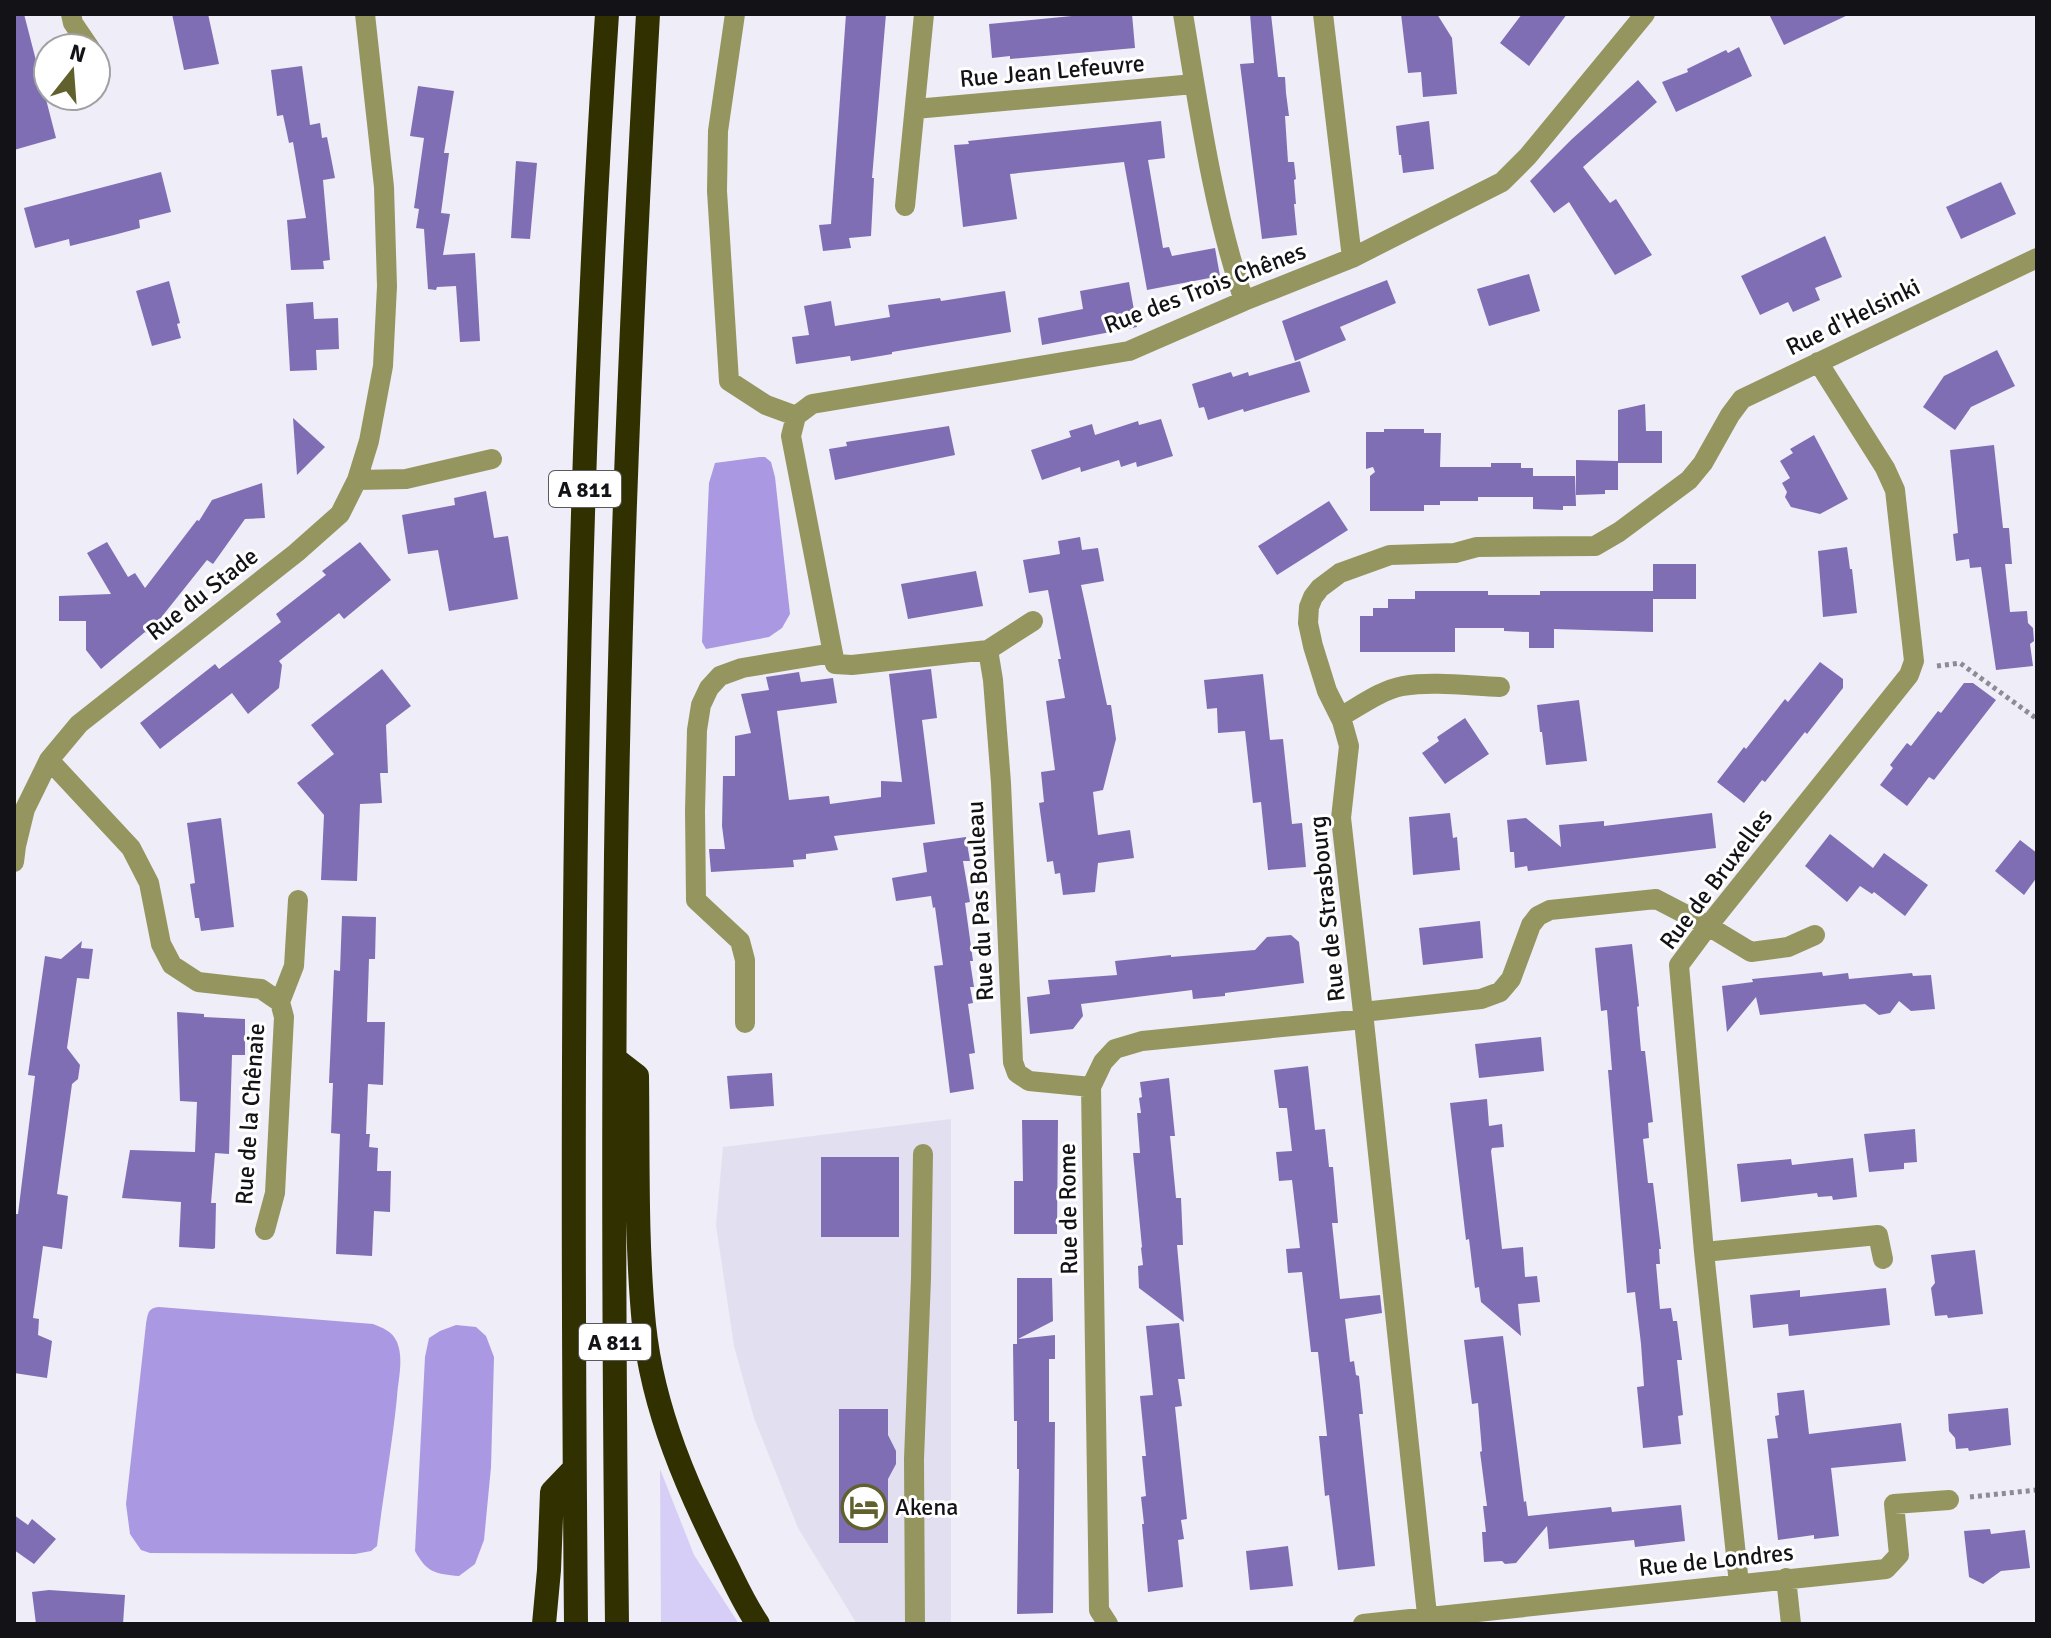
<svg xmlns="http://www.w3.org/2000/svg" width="2051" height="1638" viewBox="0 0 2051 1638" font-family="Signika,sans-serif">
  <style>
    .built { fill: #e2dff0 }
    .green { fill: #d6cef7 }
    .water { fill: #aa98e2 }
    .building { fill: #806eb4 }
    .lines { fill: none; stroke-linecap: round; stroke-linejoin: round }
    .path { stroke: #8d8b93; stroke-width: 5; stroke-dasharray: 4 4; stroke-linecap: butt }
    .minor { stroke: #95965f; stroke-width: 20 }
    .highway { stroke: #313000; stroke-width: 24 }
    .labels { text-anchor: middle; stroke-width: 6; stroke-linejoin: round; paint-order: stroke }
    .shield { fill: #fff; stroke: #5a595c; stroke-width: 2 }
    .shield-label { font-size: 22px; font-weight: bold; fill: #131216 }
    .street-label { font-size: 24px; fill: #131216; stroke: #fff }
    .poi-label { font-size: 24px; fill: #131216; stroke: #fff; text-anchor: start }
  </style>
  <rect width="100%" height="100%" fill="#efedf7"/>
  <path class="built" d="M951,1119v505h-94l-59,-96 -44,-110 -20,-72 -18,-121 7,-78z"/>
  <path class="green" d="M660,1469l34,86 45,69h-78z"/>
  <path class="water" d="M760,457h5l6,5 4,15 15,137 -8,14 -13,9 -63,12 -4,-7 7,-159 6,-20z
    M159,1307l214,17c10,4 19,7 24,18 7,17 1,38 0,55 -5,50 -14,99 -20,149l-6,5 -16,3 -205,-1 -9,-3 -11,-16 -4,-30 20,-180c2,-11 2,-16 13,-17z
    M456,1325l20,2 10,9 8,21 -3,110 -7,73 -9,24 -16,12c-23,-2 -32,-3 -44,-25l10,-194 4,-19 11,-7z"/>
  <path class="building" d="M14,14h10l32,124 -42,12z
    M172,14h36l11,50 -35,6z
    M846,14h40l-14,164h2l-3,58 -22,2 2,10 -28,3 -4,-26 12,-1z
    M1092,14h40l3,34 -125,11v-3l-18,2 -3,-34z
    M1250,14h21l7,63h7l1,16 3,23h-4l3,46h6l2,17 -2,1 2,24h-2l3,31 -35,4 -22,-175 14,-1z
    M1401,14h36l15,24 5,56 -34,3 -2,-25 -13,1z
    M1522,14h45l-38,52 -29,-23z
    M1769,14h81l-66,31z
    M1739,47l13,29 -76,36 -14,-30 26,-10 -1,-3 39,-19 2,3z
    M302,66l8,59 10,-2 2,15 5,-1 8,41 -12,2 7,80 -7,1 1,8 -33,1 -4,-50 19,-2 -13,-76 -4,1 -6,-28 -6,1 -6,-46z
    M1638,80l19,22 -74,65 27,36 6,-4 36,56 -37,20 -46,-73 -15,11 -24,-32 42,-42z
    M418,86l36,5 -10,62h5l-8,60 9,1 -7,41 32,-2 5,88 -20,1 -4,-56 -19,1 -1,3 -8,-1 -4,-60 -8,-1 3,-19 -5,-1 10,-70 -14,-2z
    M1161,121l4,37 -17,2 15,88 6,-1 3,9 43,-8 5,28 -73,14 -23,-128 -114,12 7,45 -54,8 -9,-82 15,-1 -1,-3z
    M1429,121l5,48 -31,4 -2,-18h-2l-3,-29z
    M516,161l21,2 -7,76 -19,-1z
    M161,172l10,40 -32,8 1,8 -26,7 -44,11 -1,-7 -34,9 -11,-40z
    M2001,182l15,32 -55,25 -15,-32z
    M1825,236l17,41 -27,11 5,12 -27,12 -5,-10 -28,13 -19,-39z
    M1529,274l11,37 -51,15 -12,-37z
    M1387,280l9,23 -56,24 6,13 -51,21 -13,-40z
    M169,281l11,42 -3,1 4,14 -29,8 -16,-55z
    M1129,282l8,45 -95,18 -4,-27 45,-9 -3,-18z
    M1005,291l6,41 -119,20v2l-41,7 -1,-5 -54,8 -4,-27 17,-2 -5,-29 27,-5 4,25 55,-9 -2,-12 52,-7 1,3z
    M313,302l1,17 24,-1 1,31 -23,1 1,20 -27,1 -4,-67z
    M1997,350l18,36 -44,21 -16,23 -32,-23 21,-31z
    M1300,361l10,31 -66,20 -1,-3 -35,11 -4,-13 -5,1 -7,-24 39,-12 2,5 15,-5 1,4z
    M1645,404l1,27h16v32h-44v27h-13v4l-29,1v-35l42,1v-51z
    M293,418l32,29 -28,28z
    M1161,419l12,37 -36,11 -1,-5 -15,5 -2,-7 -38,12 -1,-5 -38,13 -11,-30 40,-13 -2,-6 23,-7 3,11 43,-14 1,4z
    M949,426l6,29 -120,25 -6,-31 18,-3 -1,-4z
    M1384,429h40v4h17l-1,34h51v-4h30v5h12v8h42l1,30h-13v4l-30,-1v-12h-55v4h-38v4h-16v6h-54v-35l5,-4 -2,-5 -7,2v-37h18z
    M1814,435l34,64 -28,15 -29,-7 -6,-10 2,-5 -5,-9 8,-5 -10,-17 13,-8 -3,-4z
    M1994,445l9,83h6l3,36h-7l5,48 17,-1 1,12 5,5 1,13 -4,3 3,22 -37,4 -15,-103 -11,1 -1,-9 -13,2 -3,-27 5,-1 -8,-83z
    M262,483l3,35 -20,1 -32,45 -6,-4 -59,74 -3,-2 -44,37 -15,-19v-29h-27v-25l52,-2 -24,-41 20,-11 21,35 7,-4 10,15 52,-68 2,1 13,-21z
    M486,491l8,47 14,-2 10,63 -69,12 -11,-61 -30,4 -6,-39 53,-10 -1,-7z
    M1329,501l19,29 -71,45 -19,-29z
    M1080,537l2,13 16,-2 6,33 -23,4 26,120h4l5,34 -13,51 -10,2 5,43 32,-5 4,28 -36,5 -3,29 -32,3 -3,-22 -5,1 -2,-13 -6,1 -8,-59 5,-1 -3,-30 14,-2 -9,-69 19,-3 -7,-39h3l-13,-69 -19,3 -6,-33 37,-6 -2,-13z
    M360,542l31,38 -47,39 -5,-6 -60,48 3,4 -3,23 -31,26 -16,-21 -72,56 -20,-26 75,-59 4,5 62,-47 -5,-8 50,-39 -4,-4z
    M1847,547l3,22h2l5,44 -34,4 -5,-66z
    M1653,564h43v35h-43v33l-99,-3v19h-25v-16l-25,-1v-3h-49v24h-95v-36h13v-8h15v-9h27v-8h73v4h52v-4h113z
    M976,571l7,35 -75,13 -7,-35z
    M1820,662l23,17v9l-36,46 -2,-2 -40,50 -3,-2 -18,23 -27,-21 27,-35 2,2 39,-50 3,3z
    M382,669l29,37 -25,19 2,48h-8l2,30 -22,1 -3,77 -36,-1 3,-65 -27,-32 37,-29 -23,-29z
    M931,669l6,49 -15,2 13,104 -101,12 4,14 -32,4v5l-13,1 1,7 -83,5 -2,-23h16l-3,-23 1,-50h12v-40l16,-3 -10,-39 28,-4 -3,-13 33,-5 2,10 32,-4 4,25 -60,8 12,89 40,-4 1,8 51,-7v-16l21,1 -13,-108z
    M1263,674l7,66 13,-1 9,85 10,-1 4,44 -38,3 -7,-68 -8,1 -8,-72 -27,2 -1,-25 -10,1 -3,-29z
    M1964,683h9l23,17 -62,80 -5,-3 -22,29 -27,-21 13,-17 -3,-3 17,-22 4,3 27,-35 3,2z
    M1579,700l8,61 -41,4 -4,-33h-2l-3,-27z
    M1465,718l24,36 -44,30 -23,-31 17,-12 -2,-4z
    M1450,813l3,25 4,-1 3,33 -47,5 -4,-58z
    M1712,813l4,35 -188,23 -1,-5 -12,2 -1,-16h-4l-3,-32 19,-2 35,29 -2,-22 45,-4v5z
    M221,818l13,109 -33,4 -2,-13h-4l-5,-34 5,-1 -8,-60z
    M1830,834l43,34 11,-15 44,32 -23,31 -31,-24 -2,2 -12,-8 -13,16 -42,-36z
    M966,837l4,24h-7l7,41 -5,1 8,58h-3l4,26h-4l3,16 -5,1 7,49 -6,1 5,35 -24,4 -16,-127 9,-1 -8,-58 -2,1 -2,-12 -35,5 -4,-23 35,-6 -4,-29z
    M2020,840l17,13v24l-13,18 -29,-24z
    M342,916l34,1 -1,42h-6l-2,63h18l-2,63 -15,-1 -2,50h4l-1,13 9,1 -1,23h14l-1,41 -16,-1 -2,45 -36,-2 4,-120 -9,-1 2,-50h-4l5,-113 6,1z
    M1480,921l3,37 -60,7 -4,-37z
    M1291,935l8,7 5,41 -79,10v3l-32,3 -1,-9 -111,14 2,12 -10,13 -43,5 -3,-37 23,-3 -2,-14 69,-5 -2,-14 56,-6v2l84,-7 12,-13z
    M82,941l-1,7 12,1 -4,30 -12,-1 -10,70 13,17 -2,14 -6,5 -15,110 11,2 -6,53 -19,-3 -10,72 6,1 -1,16 14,6 -5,37 -33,-5v-159h4l17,-138 -7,-1 17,-119 16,3z
    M1632,944l7,62 -2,1 4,44h4l8,71 -5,1 1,15 -6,1 5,44h5l8,66h-2l1,15h-4l4,45 11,-1 2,13h4l5,39h-5l6,55 -5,1 3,28 -38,4 -6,-61 7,-1 -3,-42 -6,-52 -8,1 -19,-223h4l-5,-60 -6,1 -6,-63z
    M1822,972l1,4 25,-3 1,6 63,-6 1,3 18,-1 4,34 -24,2 -12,-10 -9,12 -11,2 -14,-11 -105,11 -4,-18 -29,35 -5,-46 31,-4 -1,-3z
    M177,1012l27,2v3l41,2v36h-13l-3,99 -14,-1 -4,50h5l-1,45 -2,1 -34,-2 2,-45 -59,-4 8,-48 65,2 2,-50 -17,-1z
    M1541,1037l3,34 -65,7 -4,-34z
    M1308,1066l7,64 10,-1 4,38h4l5,56h-6l8,76 40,-4 2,18 -37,6 5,43 4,-1 2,14 3,1 4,38h-4l16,152 -37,4 -9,-75 -4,1 -6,-60h8l-9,-84h-7l-9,-80 -14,1 -2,-24 14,-1 -8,-68 -13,1 -3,-29 16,-1 -5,-43h-8l-5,-38z
    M772,1073l2,33 -44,3 -3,-33z
    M1169,1078l6,58h-5l6,62h5l2,47h-6l7,77 -45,-34 -1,-22 5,-1 -2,-17 1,-1 -9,-94h7l-3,-40h4l-2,-15 3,-1 -2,-15z
    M1487,1099l2,27 13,-2 2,23 -12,1 -1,3 11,98 21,-2 2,30 12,-1 3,26 -22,2 3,32 -40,-34 -2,-15 -4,1 -6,-49 -3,1 -16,-137z
    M1022,1120h36l-1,114h-43v-53h9z
    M1915,1129l2,33 -13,1v6l-35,3 -5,-38z
    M821,1157h78v80h-78z
    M1853,1158l4,39 -24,3 -1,-4 -14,1 -1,-4 -76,9 -4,-38 54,-5 1,6z
    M1975,1250l8,64 -35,4 -1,-3 -12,1 -4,-28 4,-5 -4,-28z
    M1017,1278h35l1,43 -35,18 37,-4v24h-6v63h6l-2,191 -36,1 2,-145h-2v-48h-3l-1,-77h4z
    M1886,1288l4,37 -101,11 -1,-12 -35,4 -3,-33 50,-5v7z
    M1179,1323l6,56h-7l4,27 -7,1 12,112 -6,1 3,19 -6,1 5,47 -35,5 -6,-68h2l-3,-27 5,-1 -4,-40h4l-6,-60 13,-1 -7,-69z
    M1503,1336l21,166 2,-1 2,15 83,-9 1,5 69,-7 4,36 -50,6 -1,-7 -85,9 -2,-23 -31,37 -11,1 -3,-3 -18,1 -2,-30h4l-3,-26h4l-7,-54 2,-1 -4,-48 -6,1 -8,-64z
    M1804,1390l5,44 92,-11 5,38 -75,7 8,68 -25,3v-4l-36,5 -11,-101 11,-1 -3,-22 4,-1 -2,-22z
    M2008,1408l3,37 -42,6 -1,-3 -12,1 -1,-11 -6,-7 -1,-17z
    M839,1409h49v26l8,16v13l-8,15v64h-49z
    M14,1515l14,10 4,-6 24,20 -22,25 -20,-14z
    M1990,1529l1,5 34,-4 5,38 -29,3 -18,13 -14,-7 -5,-46z
    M1288,1546l5,40 -43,4 -4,-39z
    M49,1590l76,5 -2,29h-87l-4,-32z"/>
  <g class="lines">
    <path class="path" d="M1937,666l23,-3 77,56
      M1970,1497l67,-7"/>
    <path class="minor" d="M71,14l2,9 17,25
      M735,14l-17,117 -1,60 12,190 37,24 30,11 16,-12 317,-53 115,-50 108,-43 150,-76 26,-26 117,-142
      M1183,14c16,96 30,195 61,287
      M1323,14l29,244
      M915,109l279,-25
      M905,206l19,-192
      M796,416l-5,20 44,228 17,1 136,-15 45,-29
      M357,480l49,-1 86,-20
      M988,650l5,30 8,103 12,279 4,11 12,8 62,6
      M1340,717c20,-11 41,-27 63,-31 30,-5 67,0 97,1
      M49,760l82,88 18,35 12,61 11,21 26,17 63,7 19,13 4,15 -9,176 -10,37
      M14,862l2,-16 9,-37 24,-49 30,-36 217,-171 44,-39 17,-34 12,-39 14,-75 4,-80 -3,-99 -19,-173
      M280,1002l14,-36 4,-66
      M1363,1012l118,-13 19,-7 11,-13 20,-54 7,-9 12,-6 106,-11 52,27 43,26 37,-5 27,-12
      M745,1023v-63l-5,-19 -44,-41 -1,-89 2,-81 4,-25 8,-17 11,-12 22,-8 91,-15
      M1704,1252l174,-17 5,24
      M1786,1578l5,46
      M1739,1584l-35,-332 -25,-287 29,-39 201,-251 5,-14 -19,-171 -10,-22 -67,-106
      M915,1624l-1,-165 7,-181 2,-124
      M1108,1624l-9,-14 -8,-523 12,-25 12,-13 27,-8 222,-22
      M1363,1624l523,-55 13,-14 -5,-51 55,-4
      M1428,1624l-65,-612 -22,-194 8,-72 -7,-25 -15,-30 -14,-45 -5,-23 1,-16 4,-10 7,-9 20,-15 50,-18 65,-2 22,-6 118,-1 24,-14 70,-52 14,-17 27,-48 12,-16 295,-141"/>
    <path class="highway" d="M615,1059l22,17c1,83 -1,167 7,249 9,86 44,165 82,240 10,20 19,40 32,59
      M544,1624l5,-54 3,-78 22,-23
      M576,1624c-5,-537 -5,-1074 31,-1610
      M617,1624c-3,-256 -4,-513 -1,-769 4,-280 16,-561 32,-841"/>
  </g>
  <defs>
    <g id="hotel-ring" transform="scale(2.3)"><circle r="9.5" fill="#fff" stroke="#61612e" stroke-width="1.5"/><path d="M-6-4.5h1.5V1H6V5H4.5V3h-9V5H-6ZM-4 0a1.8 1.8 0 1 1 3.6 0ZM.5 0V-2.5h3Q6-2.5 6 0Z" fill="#61612e"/></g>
  </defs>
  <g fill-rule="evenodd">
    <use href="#hotel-ring" x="864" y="1507"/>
  </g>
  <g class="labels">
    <g class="shield">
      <rect x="549" y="471" width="72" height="36" rx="6"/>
      <rect x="579" y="1324" width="72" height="36" rx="6"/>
    </g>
    <g class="shield-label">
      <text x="585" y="497">A 811</text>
      <text x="615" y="1350">A 811</text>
    </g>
    <g class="street-label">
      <text transform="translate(1052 71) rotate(-5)" y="8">Rue Jean Lefeuvre</text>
      <text transform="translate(1205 288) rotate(-21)" y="8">Rue des Trois Chênes</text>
      <text transform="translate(1853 317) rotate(-26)" y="8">Rue d'Helsinki</text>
      <text transform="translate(202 594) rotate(-38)" y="8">Rue du Stade</text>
      <text transform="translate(1716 879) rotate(-53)" y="8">Rue de Bruxelles</text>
      <text transform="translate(980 901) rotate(-93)" y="8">Rue du Pas Bouleau</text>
      <text transform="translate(1327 909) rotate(-96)" y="8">Rue de Strasbourg</text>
      <text transform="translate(250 1114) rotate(-86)" y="8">Rue de la Chênaie</text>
      <text transform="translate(1068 1209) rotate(-91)" y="8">Rue de Rome</text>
      <text transform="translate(1716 1560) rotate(-6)" y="8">Rue de Londres</text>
    </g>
    <g class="poi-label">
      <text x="895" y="1515">Akena</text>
    </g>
  </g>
  <rect width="2051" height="1638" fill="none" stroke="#131216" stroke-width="32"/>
  <g transform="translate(72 72) rotate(17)"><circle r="38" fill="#ffffff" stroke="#a1a0a2" stroke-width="2"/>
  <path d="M0-6L14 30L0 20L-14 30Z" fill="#61612e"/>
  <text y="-12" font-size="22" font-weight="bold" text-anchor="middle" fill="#131216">N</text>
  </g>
</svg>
